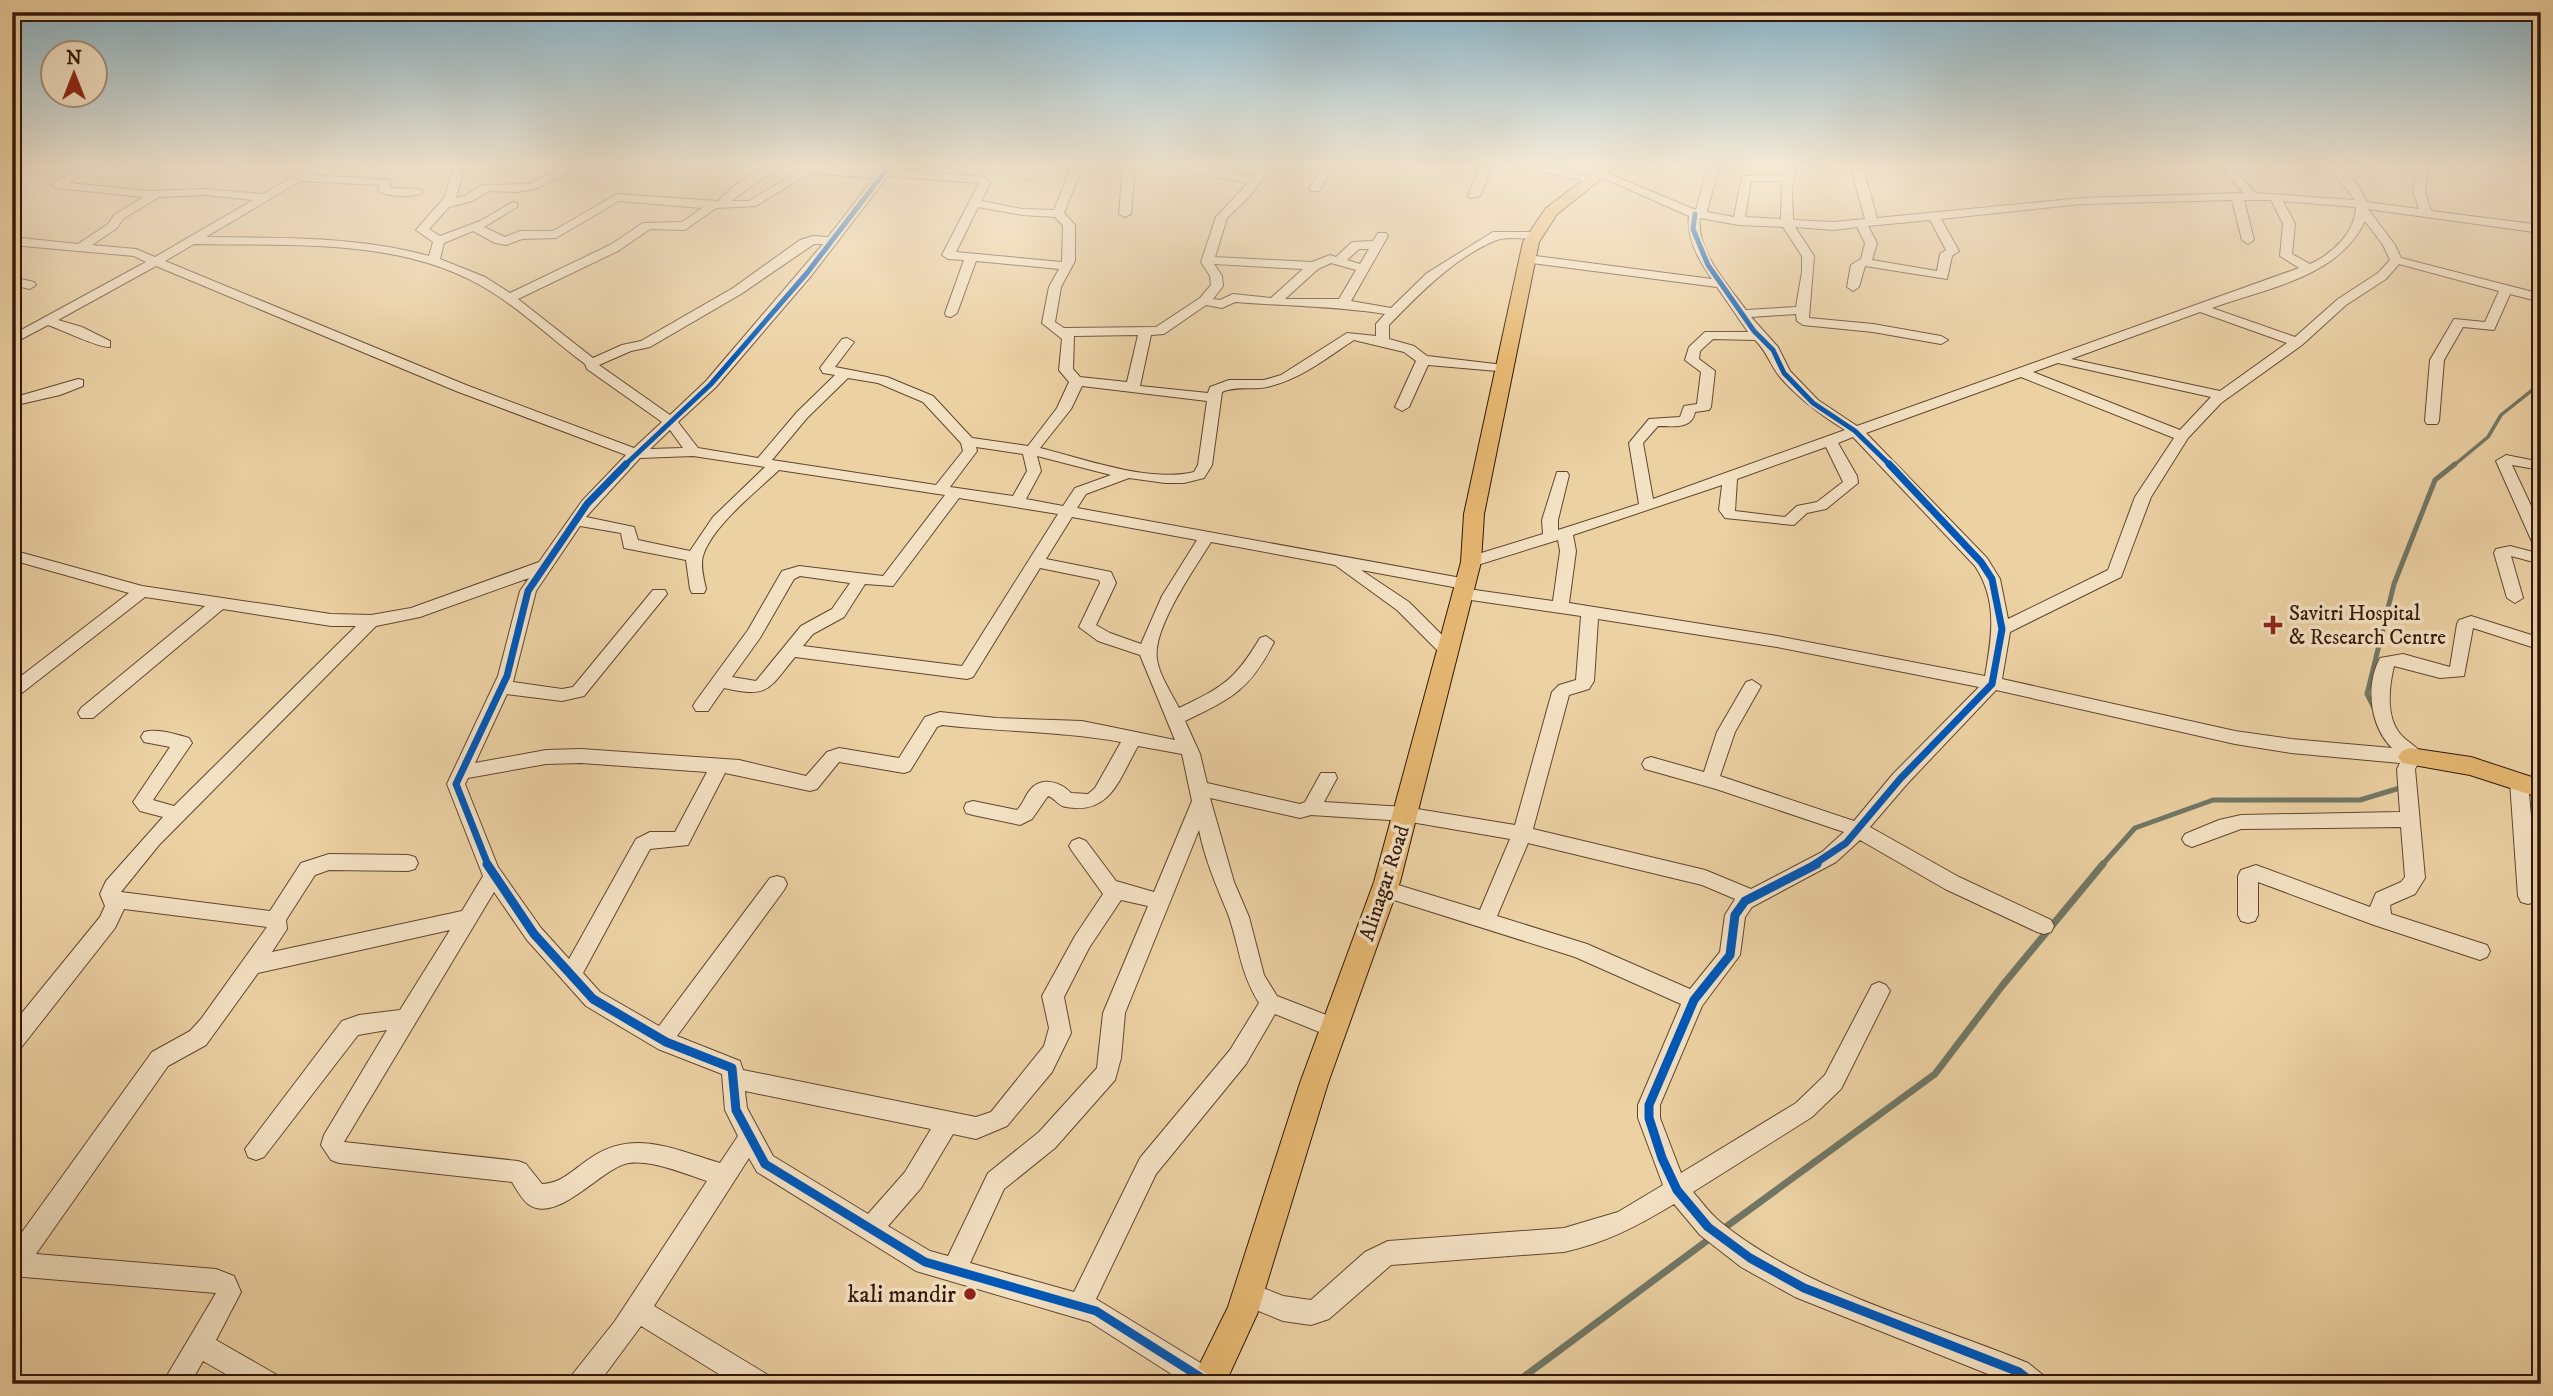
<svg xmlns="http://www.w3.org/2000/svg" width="2553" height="1396" viewBox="0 0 2553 1396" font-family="'IM FELL DW Pica',serif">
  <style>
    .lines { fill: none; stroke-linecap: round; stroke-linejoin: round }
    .stream-far2 { stroke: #707765; stroke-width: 3.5 }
    .stream-far1 { stroke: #707765; stroke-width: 5 }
    .stream { stroke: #707765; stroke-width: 7 }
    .minor-casing { stroke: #614630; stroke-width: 2 }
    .major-casing { stroke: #331709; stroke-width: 2 }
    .minor { fill: #f3e1c3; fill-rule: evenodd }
    .major { fill: #e6b872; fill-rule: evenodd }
    .cycleway-far2-casing { stroke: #f3e1c3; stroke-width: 9 }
    .cycleway-far1-casing { stroke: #f3e1c3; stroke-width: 11 }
    .cycleway-casing { stroke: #f3e1c3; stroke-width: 13 }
    .cycleway-far2 { stroke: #0057b8; stroke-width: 5 }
    .cycleway-far1 { stroke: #0057b8; stroke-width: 7 }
    .cycleway { stroke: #0057b8; stroke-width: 9 }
    .poi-dot { fill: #8f2418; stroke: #f3e1c3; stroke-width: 2.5 }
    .labels { text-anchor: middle; stroke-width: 7; stroke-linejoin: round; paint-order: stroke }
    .poi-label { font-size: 21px; fill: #331709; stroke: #f3e1c3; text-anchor: start }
    .street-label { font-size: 21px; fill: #331709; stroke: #f3e1c3 }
    .near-poi-label { font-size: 24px; fill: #331709; stroke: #f3e1c3; text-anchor: end }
  </style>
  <rect width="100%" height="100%" fill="#ecd1a3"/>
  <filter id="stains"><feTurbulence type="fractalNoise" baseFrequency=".00286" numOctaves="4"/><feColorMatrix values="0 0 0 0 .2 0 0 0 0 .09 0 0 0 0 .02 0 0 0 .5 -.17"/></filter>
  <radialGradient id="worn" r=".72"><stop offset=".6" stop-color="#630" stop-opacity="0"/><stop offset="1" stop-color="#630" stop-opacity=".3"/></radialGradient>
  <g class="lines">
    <path class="stream-far2" d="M2453,466l35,-29 13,-22 40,-32"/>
    <path class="stream-far1" d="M2374,708l-7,-14 27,-110 41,-104 20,-16
      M2102,865l33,-37 78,-28h147l43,-13"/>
    <path class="stream" d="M1723,1229l212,-155 67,-88 101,-122
      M1514,1384l198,-147"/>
    <g class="minor-casing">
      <path id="minor" d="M84,165h13l-28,18 79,8 57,-2 58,5 50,-29h13l-16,10 80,5v8l28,1 6,3c-9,6 -37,5 -46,-1l2,-6 -80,-4 -94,56c74,1 151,-1 223,19l4,-14 -17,-12 29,-33 9,-32h11l-9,33 8,-2 19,-11 45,-1 42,-19h14l-49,24 -18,3 -28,-1 -17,10 -23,6 -20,22 11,7 40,-15 33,-19 4,1v4l-33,20 21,10 15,-6h33l64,-37 101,7c15,-16 42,-37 64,-36l-51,36h18l59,-35 71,6 6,-7h10l-3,4 91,8 8,5 -10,19 41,8 32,1 18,-45h11l-19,48 11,12v36l-14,26 -6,35 9,6 92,-1 44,-29 11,-13 -1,-9 -9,-14 15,-45 32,-34 -74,-15 -5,-3h20l63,12 10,-12h11l-24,32 -22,21 -12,39 97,5 18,-7 6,2 16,-15 21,-1 5,-8h8l2,3 -37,65 40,7 36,-35 66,-41h47v6l-4,1c-11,0 -28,-3 -39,1 -41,16 -78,54 -108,85v14l25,7 13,10 77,9 5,1v6l-81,-7 -19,42 -7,4 -7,-4 21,-46 -12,-9 -50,-12c-26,17 -52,38 -83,46 -16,5 -33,-1 -49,6l-10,73 -8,13 -20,5h-19l-36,-5 -43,16 -9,14 390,71 8,5 -7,5 85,12 7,-50 -2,-11 -87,27 -8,-5 2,-4 78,-24 -1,-14 15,-48h10l2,3 -11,45v10l81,-26 -10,-61 20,-24 31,-2 4,-11 13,-2 4,-32 -16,-12 4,-13 16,-15h43l-31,-45 -193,-25v-6l4,-1 184,24c-13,-18 -26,-41 -23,-63l-115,-51h14l108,45 12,-45h11l-12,47 27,5 8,-41 41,-1 3,-10h10l-4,25 1,30 41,2 31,-3 -13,-47 6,-3 6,3 13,46 205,-20 161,-5 -23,-28h11l24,28 100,7 -27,-35h12l19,22 8,15 52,7 -6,-18 4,-26h11l-3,26 6,20 110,14v8l-173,-24 27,36 6,13 140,36v8l-31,-8 -16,36 -31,-3 -19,33 -5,61 -2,3h-10l-2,-3 5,-61 24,-41 31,3 14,-31 -100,-27 -13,15 -40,26 -44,40 -81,58 -33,35 -37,59 -30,80 -111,55 -8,47 233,52 56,8 101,9c-22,-22 -27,-62 -12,-90l23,-4 47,13 7,-43 2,-4 12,-4 70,22v12l-68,-22 -9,48 -24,2 -46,-12c-5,21 -9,52 8,70 7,7 16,11 21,19l-8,14 10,109 -10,16 -25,11 1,9 96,31 3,6 -3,6 -7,3 -106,-35 -116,-43v33l-3,6 -7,2 -7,-2 -3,-6v-39l3,-6 15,-5 114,42 6,-14 25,-11 4,-5 -4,-50 -160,2 -49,18 -7,-3 -3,-5 3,-5 34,-14 22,-5 159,-3 -3,-43 3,-6 -109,-10 -56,-9 -239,-54 -89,94 -37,43 89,50 92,43 3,6 -3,6 -7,2 -7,-2 -92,-43 -85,-49 -24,22 -84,45 -7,10 -5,38 -38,51 -42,99v13l21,55 115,-70 29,-28 47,-90 7,-3 7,3 4,6 -49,98 -29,28 -119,75c8,9 16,20 25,28 82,69 211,102 310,143l15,12 4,9h-34l-218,-87 -54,-30 -41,-32 -26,-31c-36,22 -69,39 -110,48l-173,13 -62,54 -18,6 -28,-4 -44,-18 -3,-9 3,-9 9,-3 35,14 28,4 54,-48 23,-11 176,-13 54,-16 45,-27 -25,-67v-13l43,-101 -106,-47 -197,-62 -3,-6 3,-6 7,-2 95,29 30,-71 -105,-18 -94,-6 -11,3 -90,-20 24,84 15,35 15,58 13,21 65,25 3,7 -3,7 -8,3 -59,-24 -29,50 -90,110 -60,125 121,74 3,11h-33l-97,-62 -174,-51 -159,-99 -8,-14 -95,148 114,69 4,9h-37l-94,-58 -43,58h-30l4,-9 43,-54 92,-140c-23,-7 -53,-21 -78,-18 -26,3 -72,63 -101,41 -6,-5 -12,-15 -16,-22l-173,-19 -8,-3 -10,-15 3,-10 63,-105 -29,5 -94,122 -8,3 -8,-3 -3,-8 97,-128 17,-6 41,-5 50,-80 -192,43 -52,72 -38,21 -132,188 180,15 18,7 7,16 -25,48 61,35 4,9h-38l-40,-23 -13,23h-28l54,-91 -204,-17v-30l140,-194 38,-21 11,-12 66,-92 -143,-18 -9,19 -95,121 -8,3v-27l88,-108 5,-11 -5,-12 6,-13 57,-64 -23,-6 -7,-9 37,-55 -26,-5 -3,-5 3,-5c13,-4 32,2 45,6l3,5 -39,57 21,6 182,-180h-25l-108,-17 -130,109h-12l-3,-5 3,-5 124,-102 -60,-9 -127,99 -6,2v-15l117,-90 -117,-33v-10l130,36 189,28 40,1 40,-7 128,-46 43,-61 44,-46 -170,-64 -300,-125 -98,54 24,7 28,14v6c-11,1 -48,-17 -62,-22l-36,19v-9l134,-73 -12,-6 -122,-11v-8l66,7 30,-20 6,-9 29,-18 -86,-9 -6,-3zM810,173l64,5 -46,59 -15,-1 -13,4 -67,48 -92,53 -19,4 -29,13 -75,-59 100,-48 32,-22 35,1 31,-22 40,-2zM888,176l91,7 -37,72 6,4 16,1 -19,53 1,3 5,1 6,-4 19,-52 83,8 -10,18 -7,36 20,16 -3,31 10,12 -12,26 -29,38 -56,-8 -39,-42 -46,-19 -52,-10 19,-25 -7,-4 -5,1 -22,29 3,5 12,2 -38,37 -39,46 -60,-10 -20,-26 38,-35 95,-111zM1751,181h31l-1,38 -36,-2zM205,195l48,5 -98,57 -19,-8 -44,-4 25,-17 6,-9 36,-22zM2232,200l10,40 6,4 6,-4 -10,-40h27l12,24 -3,32 19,12 -442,158 -39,-26 -28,-29 -12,-24 -27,-30 45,-3 1,7 6,4 70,7 68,12 7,-4 -7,-4 -68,-12 -64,-6 5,-62 -19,-29 39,3 23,-3 8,16 -4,16 -10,6 -4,22 6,4 6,-4 6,-21 82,13 5,-23 7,-5 -18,-32 141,-15zM619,201l83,7 -20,14 -39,1 -33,22 -100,48 -25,-16 -45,-18 4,-16 29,-12 22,12 11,2 16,-6 34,-1zM2283,201l73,6c-1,26 -24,47 -46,57l-18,-10 3,-30zM978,207l44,8 33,2 8,9 -1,36 -106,-10zM1700,218l39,7 44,2 19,29v16l-6,35 -50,3c-18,-25 -50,-59 -46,-92zM1930,220l16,30 -6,4 -3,17 -65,-11 5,-17 -9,-17zM2365,221l18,24 7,15 -12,13 -40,26 -43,38 -83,-29c54,-20 126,-30 153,-87zM194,244c93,2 201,-6 284,40 39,21 72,54 107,80l2,5 75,53 -28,26 -168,-63 -301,-124zM814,244h9l-117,137 -36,34 -71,-50 32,-14 19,-4 91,-53zM1359,249h10l-9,15 -13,-4zM1331,263l25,7 -17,29h-54l33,-30zM1214,264l89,5 -32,29 -38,-4 -13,6 -7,-1 10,-13 -1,-10zM1235,302c50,4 100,4 150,12l-9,10v12l-29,-3 -66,42 -17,5h-35l-19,7 -2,6 -68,-7 11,-51 13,-1 42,-29 16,3zM2200,312l87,31 -67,48 -149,-32zM1138,335l-11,47 -47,-5 -7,-8 1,-33zM1713,339l42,1c13,13 15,25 25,37 19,22 41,38 65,53l-192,69 -10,-56 15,-17c14,0 34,4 37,-14l14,-2 2,-3 4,-36 -16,-12 1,-8zM2058,363l153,34 -31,33 -147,-58zM2021,377l153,61 -39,59 -27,73 -100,49 -8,-40 -13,-21 -121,-125zM848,378l30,5 45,19 38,41 2,8 -27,34 -164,-25 35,-42zM1082,386l125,15 -9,64 -4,7c-45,11 -109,-13 -154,-24l31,-39zM670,430l13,18 -33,1zM1853,437l122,129c23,35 17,70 10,110l-208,-40 -208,-33 7,-52 -3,-16 149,-50 -3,25 6,8 69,7 13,-12 19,-4 32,-26 -1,-7 -19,-33zM976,447l47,7 4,17 -14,25 -63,-9 27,-36zM1826,447l17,35 -26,20 -20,4 -12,11 -50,-6 2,-32zM693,456l72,11 -52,50 -23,34 -52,-11 -4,-13 -48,-10 54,-59zM1037,456l74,19 -36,13 -12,18 -37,-7 15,-28zM779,470l166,25 -62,81 -84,-10 -17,5 -34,59 -52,71 -3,5 3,5h12l16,-23c45,10 44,2 71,-31l172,22 6,-2 67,-109 59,12 1,3 -21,44 19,14 42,14 35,85 -93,-19 -86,-3 -56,-6 -15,5 -26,41 -60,-10 -12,4 -21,24 -67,-16 -158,-11 -35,1 -71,13 32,-69 55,7 22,-5 83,-102 -2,-4h-12l-80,97 -11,2 -49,-7 23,-91 44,-65 41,7 3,15 62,12 4,29 2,4h12l2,-4c-2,-10 -6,-23 -3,-33 9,-30 54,-65 76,-86zM959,498l99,16 -96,152 -159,-20 10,-12 31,-17 21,-33 28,2zM1072,517l125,23 -35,56 -21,48 -31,-11 -14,-8 20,-42 -5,-11 -65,-13zM1211,542l124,23 62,45 45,45 6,2 8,-6 -2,-4 -45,-45 -48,-32 103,19 -8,5 8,5 117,17 -5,64 -17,5 -7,7 -37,133 -110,-18 -81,-5 13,-24 -2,-5h-14l-16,29 -5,2 -93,-21 -7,-29 -15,-33c47,-23 65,-31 89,-79l-8,-6 -6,2c-25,42 -37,49 -81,70 -7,-14 -20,-33 -22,-49 -5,-30 38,-91 54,-117zM800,576l50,7 -18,26 -31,17 -45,55 -24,-4 28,-39 34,-59zM529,578l-9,13 -22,85 -51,108 36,92 -21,35 -190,41 15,-23 -1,-9 29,-45 14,-5 79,1 7,-2 3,-6 -3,-6 -7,-2 -79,-1 -28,9 -31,48 -149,-19 38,-47 217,-219 44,-9zM1598,619l179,28 202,40 -86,87 -39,47 -134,-45 15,-44 26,-46 -9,-6 -6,2 -29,50 -13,40 -53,-15 -6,2 -3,5 3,5 71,20 128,43 -22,20 -71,37 -46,-19 -172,-41 36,-134 20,-6 5,-8zM942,725c60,7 120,6 179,17l-26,46 -7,6 -17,-1c-10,-11 -30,-17 -41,-3 -5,6 -7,14 -13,20l-44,-9 -7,2 -2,5 2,5 7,2 47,10 12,-6 16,-23c7,2 10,10 18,11 45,8 53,-28 72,-61l44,8 10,47 -38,91 -38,-11 -30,-40 -7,-3 -7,3 -3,5 3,5 31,43 -28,42 -33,60 7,32 -5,18 -53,66 -15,5 -233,-47 -3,-9 -63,-25 107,-146 3,-6 -3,-6 -7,-2 -7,2 -111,148 -59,-34 -17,-19 67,-124 38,-4 37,-72 85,18 7,-2 22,-27 65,11 6,-2 27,-44zM581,763l126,9 -32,60h-25l-14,7 -67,120 -28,-31 -43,-61 -33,-83 3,-6 78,-14zM1199,830c6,30 18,57 29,84 12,34 11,56 31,89l-29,47 -90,108 -66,134 -104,-29 34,-74 51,-41 60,-68 6,-22 4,-45zM1528,843l174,42 33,14 -10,16 -5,37 -30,37 -103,-45 -90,-28zM494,892l33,48 59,66 72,43 64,25 3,36 13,26 -18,27c-47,-14 -87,-35 -131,-4 -15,10 -28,25 -47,25l-16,-20 -8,-3 -174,-19zM1121,900l27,6 -45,107 -6,55 -58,64 -51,41 -40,83 -18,-5 -42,-25 33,-38 32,-54 23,5 31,-13 45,-54 19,-39 -7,-36 25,-49zM745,1091l186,38 -26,43 -37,42 -95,-58 -26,-48z
        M1031,165h11l-9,14 -4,1 -6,-3z
        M1123,165h12l-4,49 -6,3 -6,-3z
        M1325,165h11l-17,26h-8l-2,-2z
        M1481,165h12l-13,31 -10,2 -2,-2z
        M1514,165h21l61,14 -6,3z
        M12,277l22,5 2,3 -6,4 -18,-4z
        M78,379l5,1v6l-23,9 -48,11v-8z
        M2506,455l35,7v8l-29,-5 29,62v22l-8,-5 -37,-83z
        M2510,546l31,8v10l-30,-8 12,42 -8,5 -8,-5 -13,-45 2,-4z
        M2519,775l7,2 2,5 10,114 -3,6 -7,2 -7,-2 -3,-6 -8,-114 2,-5z"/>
    </g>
    <g class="major-casing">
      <path id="major" d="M1603,165h16l-62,49 -18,28 -55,272 -3,48 -81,320 -72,201 -70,229 -33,72h-35l38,-77 72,-224 74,-201 87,-320 3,-48 59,-272 23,-34z
        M2410,748l61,9 70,23v18l-71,-23 -68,-12 -4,-6 4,-6z"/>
    </g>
    <use href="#minor" class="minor"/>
    <use href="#major" class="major"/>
    <g class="cycleway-far2-casing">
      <path id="cycleway-far2" d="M1695,214l-2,15 15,36 46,66 19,19 11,23 29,30 42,28 36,35
        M624,466l87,-82 96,-111 83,-108"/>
    </g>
    <g class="cycleway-far1-casing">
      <path id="cycleway-far1" d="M488,865l-32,-81 51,-108 21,-85 59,-87 39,-40
        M1813,865l33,-22 54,-64 92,-95 10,-55 -10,-50 -11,-17 -92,-98"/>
    </g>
    <g class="cycleway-casing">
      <path id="cycleway" d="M487,864l47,70 59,65 73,43 66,26 4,42 29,54 160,98 171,49 112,71
        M1817,864l-72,37 -10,14 -5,40 -36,45 -45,105v13l13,40 15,32 31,37 42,31 54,30 215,84 15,12"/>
    </g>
    <use href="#cycleway-far2" class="cycleway-far2"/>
    <use href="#cycleway-far1" class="cycleway-far1"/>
    <use href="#cycleway" class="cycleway"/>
  </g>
  <linearGradient id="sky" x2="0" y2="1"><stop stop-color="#88b5cc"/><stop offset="0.46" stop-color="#f6ead6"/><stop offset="1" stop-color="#f6ead6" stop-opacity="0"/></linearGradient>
  <rect width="2553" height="360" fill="url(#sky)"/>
  <g class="poi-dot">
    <path d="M2269.5 614.5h7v7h7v7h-7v7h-7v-7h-7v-7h7z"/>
    <circle cx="970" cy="1294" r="7"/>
  </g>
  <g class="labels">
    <g class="poi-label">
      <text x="2289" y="620">Savitri Hospital<tspan x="2289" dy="24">&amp; Research Centre</tspan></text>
    </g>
    <g class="street-label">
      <text transform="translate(1384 883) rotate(-72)" y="7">Alinagar Road</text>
    </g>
    <g class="near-poi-label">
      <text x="956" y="1302">kali mandir</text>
    </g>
  </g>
  <rect width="2553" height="1396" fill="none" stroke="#ecd1a3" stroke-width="42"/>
  <rect x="14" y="14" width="2525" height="1368" fill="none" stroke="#331709" stroke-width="3.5"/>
  <rect x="21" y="21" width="2511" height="1354" fill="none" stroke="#331709" stroke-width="2"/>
  <g transform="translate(74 74)"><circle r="33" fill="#f3e1c3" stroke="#a69079" stroke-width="2"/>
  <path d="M0-5L12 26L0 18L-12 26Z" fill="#8f2418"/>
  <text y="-10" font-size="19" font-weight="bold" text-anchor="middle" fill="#331709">N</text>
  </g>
  <rect width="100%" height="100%" filter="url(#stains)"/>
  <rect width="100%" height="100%" fill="url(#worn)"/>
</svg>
